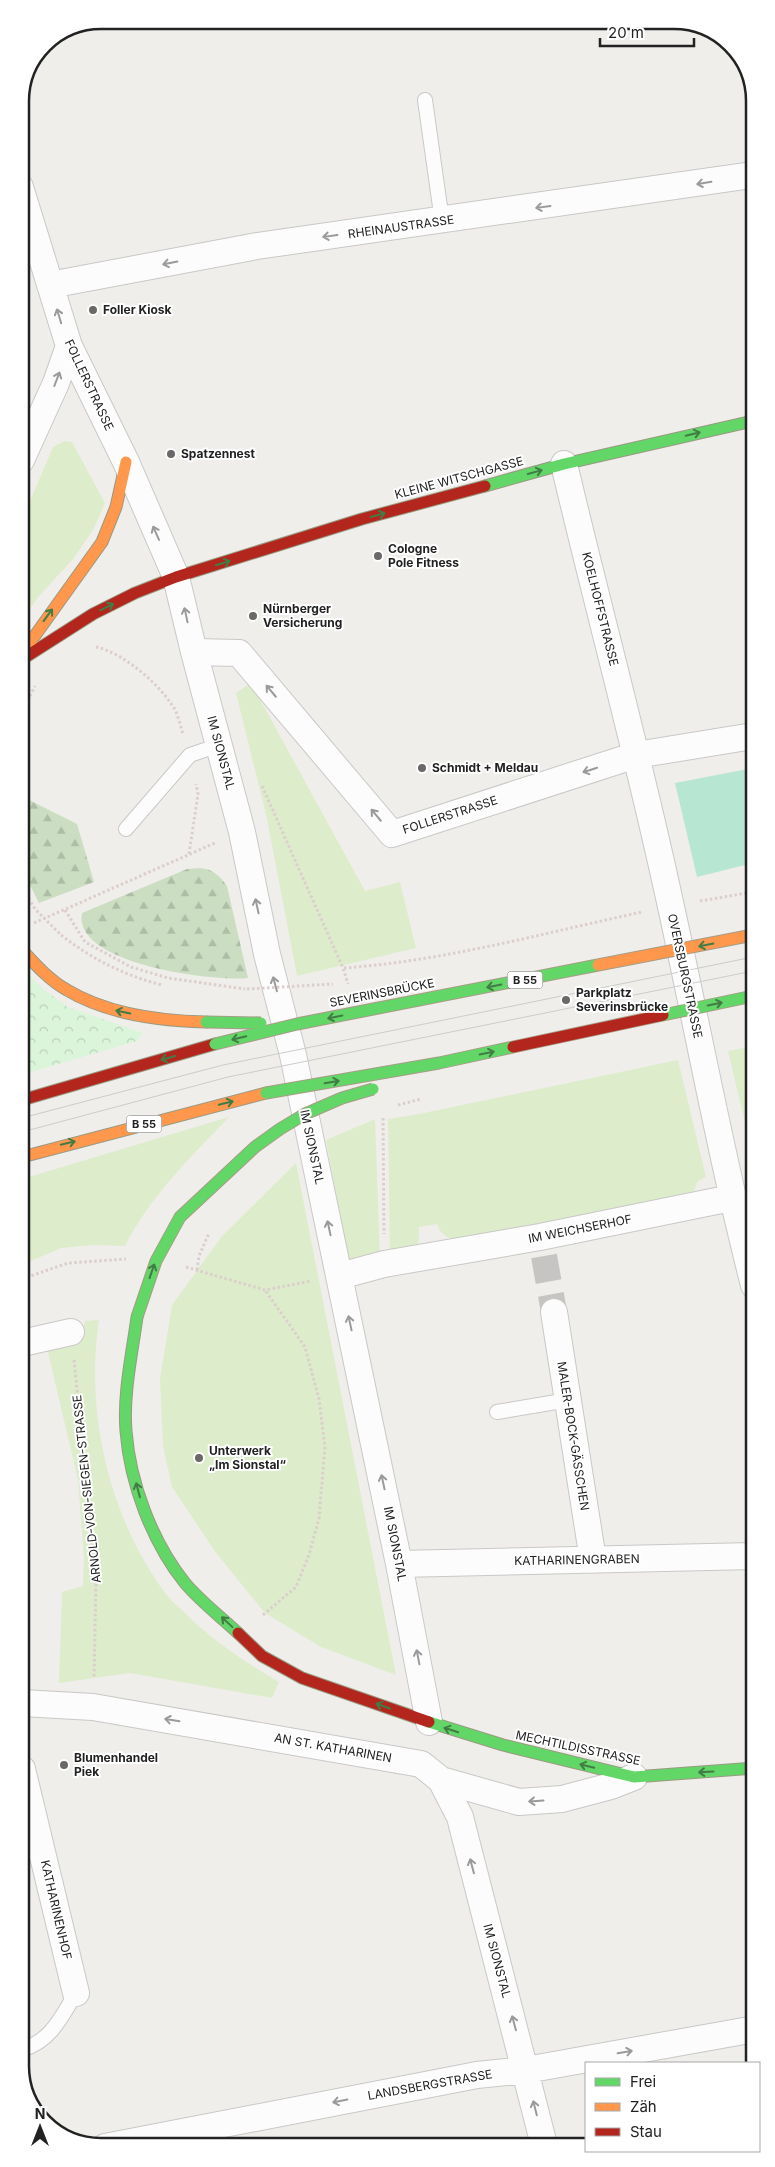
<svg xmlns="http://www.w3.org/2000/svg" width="775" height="2167" viewBox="0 0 775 2167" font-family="Inter,sans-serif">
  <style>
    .grass { fill: #ddeccb }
    .forest { fill: url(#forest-firs) }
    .park { fill: url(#park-crowns) }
    .pitch { fill: #b7e6d2 }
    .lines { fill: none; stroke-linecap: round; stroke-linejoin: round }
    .street-tunnel { stroke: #c7c5c3; stroke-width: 26; stroke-dasharray: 26 13; stroke-linecap: butt }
    .lane-casing { stroke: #c9c8c7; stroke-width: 16 }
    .street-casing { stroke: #c9c8c7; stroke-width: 28 }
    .fast-casing { stroke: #999a82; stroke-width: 13 }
    .slow-casing { stroke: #999a82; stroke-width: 13 }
    .jam-casing { stroke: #999a82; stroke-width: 13 }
    .path { stroke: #dccecd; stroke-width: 3; stroke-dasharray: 2.5 2.5; stroke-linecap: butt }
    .lane { stroke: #fdfcfc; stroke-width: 14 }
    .street { stroke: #fdfcfc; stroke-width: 26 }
    .fast { stroke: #63d668; stroke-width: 11 }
    .slow { stroke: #ff974d; stroke-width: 11 }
    .jam { stroke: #b3261e; stroke-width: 11 }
    .tram { stroke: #ccc; stroke-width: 1 }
    .fast-bridge-casing { stroke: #a79c86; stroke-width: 13; stroke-linecap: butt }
    .slow-bridge-casing { stroke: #a79c86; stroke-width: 13; stroke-linecap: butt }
    .jam-bridge-casing { stroke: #a79c86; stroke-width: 13; stroke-linecap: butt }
    .path-bridge { stroke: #dccecd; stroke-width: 3; stroke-dasharray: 2.5 2.5; stroke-linecap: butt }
    .fast-bridge { stroke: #63d668; stroke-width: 11 }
    .slow-bridge { stroke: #ff974d; stroke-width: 11 }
    .jam-bridge { stroke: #b3261e; stroke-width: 11 }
    .oneway { stroke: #9a9a9a }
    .oneway2 { stroke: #427c45 }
    .poi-dot { fill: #6a6968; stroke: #fff; stroke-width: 2 }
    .labels { text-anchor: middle; stroke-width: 4; stroke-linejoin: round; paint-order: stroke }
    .shield { fill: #fff; stroke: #646464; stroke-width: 1 }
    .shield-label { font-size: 11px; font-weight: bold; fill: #222 }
    .street-label { font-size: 12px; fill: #222; stroke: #fff }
    .poi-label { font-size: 12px; font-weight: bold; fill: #222; stroke: #fff; text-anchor: start }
    .rim { fill: none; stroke: #222; stroke-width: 2.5 }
  </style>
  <defs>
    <pattern id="forest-firs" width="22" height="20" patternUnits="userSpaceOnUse" patternTransform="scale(1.25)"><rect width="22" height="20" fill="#cbdec1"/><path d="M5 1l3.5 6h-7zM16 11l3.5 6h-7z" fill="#aebea6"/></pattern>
    <pattern id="park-crowns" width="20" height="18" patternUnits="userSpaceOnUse" patternTransform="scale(1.25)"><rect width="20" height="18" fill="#daf5da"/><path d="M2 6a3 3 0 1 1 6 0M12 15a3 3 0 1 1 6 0" fill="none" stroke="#bbd2bb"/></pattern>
  </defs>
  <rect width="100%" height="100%" fill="#f0eeeb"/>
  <path class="grass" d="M65,441l7,1 33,61 -12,27 -20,29 -34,37 -18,25v-99l32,-75z
    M251,683l114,208 35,-9 16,66 -119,28 -30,-157 -31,-126z
    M754,1046v115l-26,-110z
    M678,1060l28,117 -8,4 -4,10 -167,40 -69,9 -11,-3 -7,-6 -3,-7 -18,3v13l-5,12 -24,4 -2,-137 31,-5z
    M229,1117c-38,40 -79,79 -104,129l-31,-1 -33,3 -39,17v-86z
    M375,1119l5,139 -31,5 -23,-123z
    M296,1163l100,512 -75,-28 -56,-34 -49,-60 -44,-66 -9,-41 -3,-67 12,-74 50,-69z
    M99,1320c-14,93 10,198 67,274 5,7 13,13 19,19 28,28 60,49 94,69l-7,16 -142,-25 -71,10 3,-91 21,-6 1,-28 -6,-78 -31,-132 34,-7 4,-20z"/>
  <path class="forest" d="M21,796l56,28 17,58 -55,21 -18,-36z
    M200,868c13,1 20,8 27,18l21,92c-34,4 -176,-14 -166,-65l105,-44z"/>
  <path class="park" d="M21,967l22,22 25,18 75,26 -6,8 -116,34z"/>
  <path class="pitch" d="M753,768v95l-56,14 -22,-94z"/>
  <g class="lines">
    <path class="street-tunnel" d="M544,1256l10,56"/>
    <g class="lane-casing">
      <path id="lane" d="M425,100l17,121
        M126,829l64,-74 29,-10
        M497,1412l71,-12
        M23,2049c28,-8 39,-33 53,-56"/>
    </g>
    <g class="street-casing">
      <path id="street" d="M20,187l49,159 57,116 50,115 18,75 48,180 25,122 26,101 106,509 30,158
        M50,285l207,-39 495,-71
        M21,460l35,-77 13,-37
        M564,464c33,140 71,279 102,420 30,134 54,269 88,401
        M194,652l45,1 153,181 244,-79 117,-19
        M340,1276l44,-12 156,-27 191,-39
        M554,1312l39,248
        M22,1343l49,-11
        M399,1564l355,-8
        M22,1703l71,4 328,57 20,16 78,22 43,-3 49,-13 23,-9
        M22,1769l54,224
        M441,1780l19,37 84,328
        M105,2147l372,-72 49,-5 229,-41"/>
    </g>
    <g class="fast-casing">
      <path id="fast" d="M485,486l79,-22 189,-43
        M137,1317c-5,37 -14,77 -11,114 4,52 26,111 59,152 15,18 36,34 53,50
        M429,1722l74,23 131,32 121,-9"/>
    </g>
    <g class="slow-casing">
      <path id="slow" d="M21,655l81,-113 14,-35 10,-45
        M21,949c14,15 28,31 46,41 40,24 93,31 139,32
        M22,1157l244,-64"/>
    </g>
    <g class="jam-casing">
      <path id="jam" d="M176,577l186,-58 123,-33
        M24,658l69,-44 42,-21 41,-16
        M22,1100l193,-56
        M238,1633l24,23 40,22 127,44"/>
    </g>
    <path class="path" d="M96,647c27,6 61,35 76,58 6,8 8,20 11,29
      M21,714l14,-28
      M262,786l81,182 5,16
      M189,854l9,-60 -2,-10
      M700,901l53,-9
      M65,910l20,32 46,25 37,11 77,11
      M34,923l181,-80
      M61,935c31,24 62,40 101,50
      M344,968c100,-7 200,-35 298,-56
      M383,1118l1,116
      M186,1267l79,23 46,-9
      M197,1270l2,-14 10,-23
      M22,1279l46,-16 58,-4
      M74,1360l22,220 -2,98
      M263,1615l33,-28 13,-32 10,-37 6,-71 -6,-48 -14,-52 -40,-57"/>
    <use href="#lane" class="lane"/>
    <use href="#street" class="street"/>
    <use href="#fast" class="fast"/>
    <use href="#slow" class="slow"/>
    <use href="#jam" class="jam"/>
    <path class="tram" d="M22,1118l201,-53 530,-108
      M22,1132l206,-55 525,-106"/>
    <g class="fast-bridge-casing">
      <path id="fast-bridge" d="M663,1015l90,-19
        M206,1022l55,1
        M215,1044l82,-20 301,-59
        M266,1093l173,-30 74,-16
        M137,1317l19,-56 24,-44 75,-70 25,-18 25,-15 37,-16 31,-9"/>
    </g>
    <g class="slow-bridge-casing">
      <path id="slow-bridge" d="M598,965l155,-30"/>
    </g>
    <g class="jam-bridge-casing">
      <path id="jam-bridge" d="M513,1047l150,-32"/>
    </g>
    <path class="path-bridge" d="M21,885l14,24 26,26
      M247,989l86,-5
      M398,1105l23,-6"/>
    <use href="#fast-bridge" class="fast-bridge"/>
    <use href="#slow-bridge" class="slow-bridge"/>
    <use href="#jam-bridge" class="jam-bridge"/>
  </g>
  <defs><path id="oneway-shaft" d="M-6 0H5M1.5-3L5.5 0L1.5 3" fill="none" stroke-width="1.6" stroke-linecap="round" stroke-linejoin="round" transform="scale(1.25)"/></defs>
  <g class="oneway">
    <use href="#oneway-shaft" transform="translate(704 183) rotate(171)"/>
    <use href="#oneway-shaft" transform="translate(543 207) rotate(172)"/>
    <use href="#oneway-shaft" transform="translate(330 236) rotate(172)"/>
    <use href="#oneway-shaft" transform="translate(170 263) rotate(169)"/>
    <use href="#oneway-shaft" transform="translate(59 316) rotate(-107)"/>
    <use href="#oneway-shaft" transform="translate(57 379) rotate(-69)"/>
    <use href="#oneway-shaft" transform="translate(156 533) rotate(-114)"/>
    <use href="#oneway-shaft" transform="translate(186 615) rotate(-102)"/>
    <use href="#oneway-shaft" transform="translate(271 691) rotate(-130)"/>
    <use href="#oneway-shaft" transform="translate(590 770) rotate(162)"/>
    <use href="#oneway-shaft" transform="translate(376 815) rotate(-130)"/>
    <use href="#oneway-shaft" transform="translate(257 906) rotate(-102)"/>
    <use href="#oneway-shaft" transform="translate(275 984) rotate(-105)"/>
    <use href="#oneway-shaft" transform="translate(329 1228) rotate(-102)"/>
    <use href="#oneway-shaft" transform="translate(350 1323) rotate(-102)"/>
    <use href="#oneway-shaft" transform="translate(383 1482) rotate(-102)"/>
    <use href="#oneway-shaft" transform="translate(418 1657) rotate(-101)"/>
    <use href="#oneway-shaft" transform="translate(172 1720) rotate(-171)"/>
    <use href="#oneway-shaft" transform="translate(536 1801) rotate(176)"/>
    <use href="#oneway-shaft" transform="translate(472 1866) rotate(-105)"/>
    <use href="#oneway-shaft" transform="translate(514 2023) rotate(-105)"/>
    <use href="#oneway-shaft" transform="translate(625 2052) rotate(-10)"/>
    <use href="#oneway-shaft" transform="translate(340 2101) rotate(169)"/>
    <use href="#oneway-shaft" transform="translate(535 2108) rotate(-104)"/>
  </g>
  <g class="oneway2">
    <use href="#oneway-shaft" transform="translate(693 434) rotate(-13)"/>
    <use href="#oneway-shaft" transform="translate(535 472) rotate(-15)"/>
    <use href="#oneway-shaft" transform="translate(378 515) rotate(-15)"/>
    <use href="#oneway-shaft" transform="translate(223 563) rotate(-17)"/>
    <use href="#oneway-shaft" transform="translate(107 607) rotate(-27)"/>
    <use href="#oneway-shaft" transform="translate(48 615) rotate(-54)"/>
    <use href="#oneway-shaft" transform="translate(706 945) rotate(169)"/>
    <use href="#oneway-shaft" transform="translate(494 986) rotate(169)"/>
    <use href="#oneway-shaft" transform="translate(715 1004) rotate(-12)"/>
    <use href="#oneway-shaft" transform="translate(123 1012) rotate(-168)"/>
    <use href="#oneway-shaft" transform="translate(335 1017) rotate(169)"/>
    <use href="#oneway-shaft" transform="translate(239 1038) rotate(166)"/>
    <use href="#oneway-shaft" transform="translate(487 1053) rotate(-12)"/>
    <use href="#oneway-shaft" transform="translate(168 1058) rotate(164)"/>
    <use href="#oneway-shaft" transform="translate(332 1082) rotate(-10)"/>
    <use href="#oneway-shaft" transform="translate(226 1103) rotate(-14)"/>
    <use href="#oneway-shaft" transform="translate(68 1143) rotate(-14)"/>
    <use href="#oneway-shaft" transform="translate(152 1271) rotate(-71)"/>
    <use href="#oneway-shaft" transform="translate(138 1490) rotate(-105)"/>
    <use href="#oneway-shaft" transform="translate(227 1622) rotate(-137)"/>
    <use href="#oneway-shaft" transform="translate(383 1706) rotate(-161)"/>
    <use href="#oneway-shaft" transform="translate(451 1730) rotate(-162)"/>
    <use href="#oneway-shaft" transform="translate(587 1766) rotate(-166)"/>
    <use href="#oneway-shaft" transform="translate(706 1772) rotate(177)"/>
  </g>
  <g class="poi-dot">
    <circle cx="93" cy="310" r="5"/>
    <circle cx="171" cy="454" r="5"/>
    <circle cx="378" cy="556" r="5"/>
    <circle cx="253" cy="616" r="5"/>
    <circle cx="422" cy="768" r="5"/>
    <circle cx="566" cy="1000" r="5"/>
    <circle cx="199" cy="1458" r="5"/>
    <circle cx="64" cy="1765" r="5"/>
  </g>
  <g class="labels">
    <g class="shield">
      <rect x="507.5" y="971.5" width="35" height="17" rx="4"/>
      <rect x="126.5" y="1115.5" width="35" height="17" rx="4"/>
    </g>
    <g class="shield-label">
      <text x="525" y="984">B 55</text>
      <text x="144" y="1128">B 55</text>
    </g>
    <g class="street-label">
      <text transform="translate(401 227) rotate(-8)" y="4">RHEINAUSTRASSE</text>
      <text transform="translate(89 385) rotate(65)" y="4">FOLLERSTRASSE</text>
      <text transform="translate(459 478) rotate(-15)" y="4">KLEINE WITSCHGASSE</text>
      <text transform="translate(600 609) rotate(76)" y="4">KOELHOFFSTRASSE</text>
      <text transform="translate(221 753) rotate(75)" y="4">IM SIONSTAL</text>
      <text transform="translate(450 815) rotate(-18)" y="4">FOLLERSTRASSE</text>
      <text transform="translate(685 976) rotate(78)" y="4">OVERSBURGSTRASSE</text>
      <text transform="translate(382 993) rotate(-11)" y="4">SEVERINSBRÜCKE</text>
      <text transform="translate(312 1147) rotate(78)" y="4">IM SIONSTAL</text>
      <text transform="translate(580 1229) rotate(-11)" y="4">IM WEICHSERHOF</text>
      <text transform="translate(573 1436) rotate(81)" y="4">MALER-BOCK-GÄSSCHEN</text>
      <text transform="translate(87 1489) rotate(-96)" y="4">ARNOLD-VON-SIEGEN-STRASSE</text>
      <text transform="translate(395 1544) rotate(79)" y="4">IM SIONSTAL</text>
      <text transform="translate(577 1560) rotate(-1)" y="4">KATHARINENGRABEN</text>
      <text transform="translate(333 1748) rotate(10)" y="4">AN ST. KATHARINEN</text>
      <text transform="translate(578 1748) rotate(12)" y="4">MECHTILDISSTRASSE</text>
      <text transform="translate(56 1910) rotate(77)" y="4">KATHARINENHOF</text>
      <text transform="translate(497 1961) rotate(75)" y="4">IM SIONSTAL</text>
      <text transform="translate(430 2085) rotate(-10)" y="4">LANDSBERGSTRASSE</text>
    </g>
    <g class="poi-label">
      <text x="103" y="314">Foller Kiosk</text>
      <text x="181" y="458">Spatzennest</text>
      <text x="388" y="553">Cologne<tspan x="388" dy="14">Pole Fitness</tspan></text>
      <text x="263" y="613">Nürnberger<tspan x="263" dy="14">Versicherung</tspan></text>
      <text x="432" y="772">Schmidt + Meldau</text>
      <text x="576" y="997">Parkplatz<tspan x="576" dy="14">Severinsbrücke</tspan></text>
      <text x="209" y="1455">Unterwerk<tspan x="209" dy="14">„Im Sionstal“</tspan></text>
      <text x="74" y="1762">Blumenhandel<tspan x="74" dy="14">Piek</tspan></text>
    </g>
  </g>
  <path d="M0 0H775V2167H0ZM101 29H674A72 72 0 0 1 746 101V2066A72 72 0 0 1 674 2138H101A72 72 0 0 1 29 2066V101A72 72 0 0 1 101 29Z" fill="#fff" fill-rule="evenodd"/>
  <path class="rim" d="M101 29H674A72 72 0 0 1 746 101V2066A72 72 0 0 1 674 2138H101A72 72 0 0 1 29 2066V101A72 72 0 0 1 101 29Z"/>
  <rect x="585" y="2062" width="175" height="90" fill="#ffffff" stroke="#a7a7a7"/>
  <rect x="595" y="2078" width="25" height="8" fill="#63d668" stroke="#a7a7a7"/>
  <text x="630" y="2087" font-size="15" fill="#222222">Frei</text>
  <rect x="595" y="2103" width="25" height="8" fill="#ff974d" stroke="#a7a7a7"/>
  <text x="630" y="2112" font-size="15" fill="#222222">Zäh</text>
  <rect x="595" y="2128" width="25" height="8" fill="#b3261e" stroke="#a7a7a7"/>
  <text x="630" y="2137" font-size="15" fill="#222222">Stau</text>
  <g transform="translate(40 2127)" stroke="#ffffff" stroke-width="4" paint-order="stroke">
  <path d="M0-4L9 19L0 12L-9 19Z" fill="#222222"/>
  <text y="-8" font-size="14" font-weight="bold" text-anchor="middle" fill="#222222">N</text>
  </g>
  <path d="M600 38v8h94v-8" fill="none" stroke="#222222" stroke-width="2.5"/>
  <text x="608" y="38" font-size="15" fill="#222222" stroke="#ffffff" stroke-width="4" paint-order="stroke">20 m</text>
</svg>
